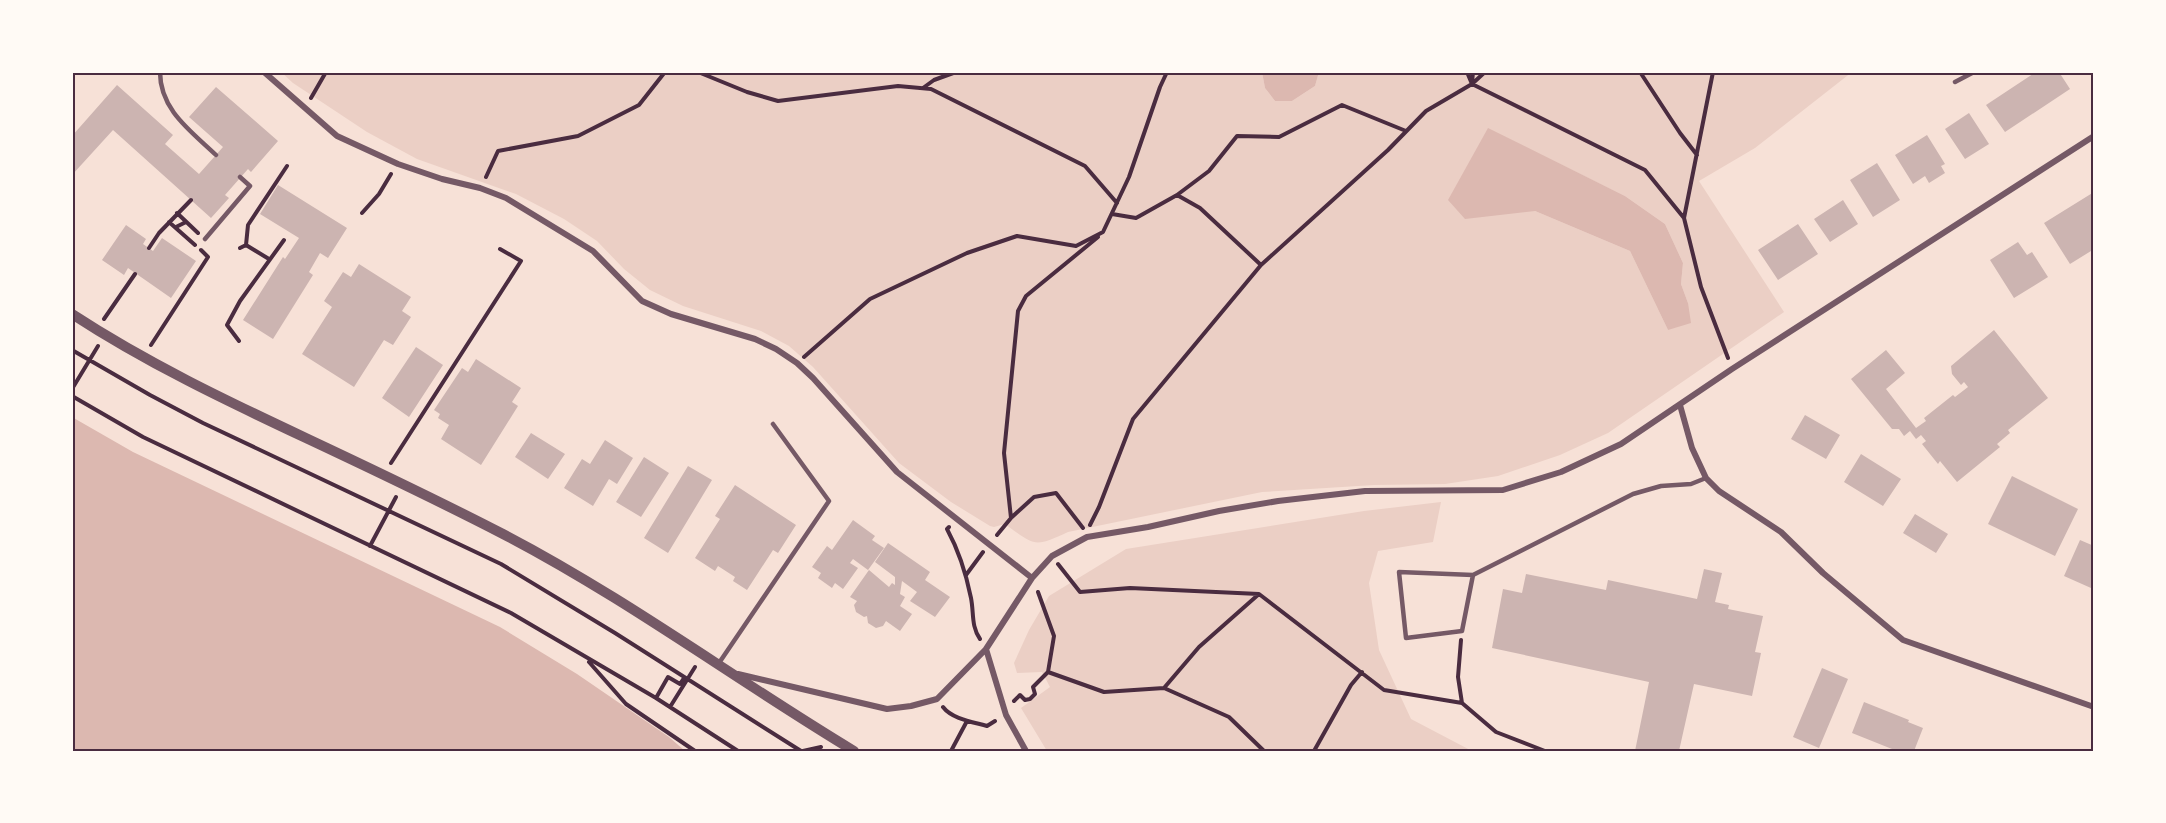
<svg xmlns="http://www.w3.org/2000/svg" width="2166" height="823" viewBox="0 0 2166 823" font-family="Overpass,sans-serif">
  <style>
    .green { fill: #ebcfc5; fill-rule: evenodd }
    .water { fill: #dcb8b0 }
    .building { fill: #ccb4b1 }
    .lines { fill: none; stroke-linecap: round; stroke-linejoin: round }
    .path { stroke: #4a2c40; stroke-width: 4 }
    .service { stroke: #755966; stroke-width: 4.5 }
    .minor { stroke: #755966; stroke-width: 6 }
    .tertiary { stroke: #755966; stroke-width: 10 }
    .neatline { fill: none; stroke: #4a2c40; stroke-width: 2 }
  </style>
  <rect width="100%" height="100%" fill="#f7e1d7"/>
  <path class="green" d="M281,72h981l3,16 10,13h17l23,-15 4,-14h533l-97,76 -56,33 85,131 -176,121 -48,22 -62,21 -53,8 -71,1 -112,7 -194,40c-34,16 -33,14 -63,-8l-11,3 -4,-1 -39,-24 -52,-39 -86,-96 -24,-21 -28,-15 -78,-25 -33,-16 -26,-21 -27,-28 -33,-22 -48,-25 -99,-35 -50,-27 -74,-49zM1488,129l137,67 40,28 18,39 -2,21 7,19 -20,27 -38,-79 -95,-40z
    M1441,502l-8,40 -55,9 -9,32 10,67 32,69 61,32h-425l-26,-43 29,-21 -8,-15 -25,1 -3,-10 15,-33 20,-34 77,-47 238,-38z"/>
  <path class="water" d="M1262,72h57l-4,14 -23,15h-17l-10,-13z
    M1488,128l137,68 40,28 18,39 -2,21 7,19 3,20 -23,7 -38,-79 -95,-40 -70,8 -17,-19z
    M72,417l61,35 367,175 77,47 92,63 16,14h-613z"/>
  <path class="building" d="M2036,72h23l11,17 -65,43 -19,-27z
    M117,85l56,50 -8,9 34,30 24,-27 -34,-30 27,-30 62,54 -27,31 -3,-3 -23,26 4,3 -18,20 -98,-88 -41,45v-39z
    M1969,113l20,31 -24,15 -20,-30z
    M1927,135l18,29 -4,2 4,7 -16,10 -4,-7 -12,8 -18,-29z
    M1877,163l23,37 -27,17 -23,-37z
    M278,185l69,43 -19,30 -8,-5 -11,19 4,3 -40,64 -30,-19 40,-63 2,2 14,-21 -39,-24z
    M2094,192v65l-3,-6 -21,13 -26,-41z
    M1843,200l15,24 -28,18 -16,-23z
    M1798,224l20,30 -40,26 -20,-30z
    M126,225l20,14 -3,5 10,7 9,-13 34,23 -25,37 -43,-30 -4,7 -22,-15z
    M2018,242l9,13 5,-3 16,25 -34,21 -24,-38z
    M359,264l52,33 -9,14 9,6 -18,28 -9,-5 -30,47 -52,-33 30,-47 -8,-6 19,-29 8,5z
    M1994,330l54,68 -40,32 2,3 -13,11 3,3 -43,35 -17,-21 -2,3 -16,-20 4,-3 -5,-6 -5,4 -6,-8 -6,5 -5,-7h-7l-41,-50 35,-29 19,23 -19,16 30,39 10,-7 -2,-3 29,-23 2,2 13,-10 -4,-5 -3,3 -9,-11 -1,-8z
    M416,347l27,18 -34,52 -27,-19z
    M476,359l45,29 -9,14 6,4 -37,59 -40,-26 8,-14 -11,-7 2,-4 -6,-4 28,-42 6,4z
    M1805,415l35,20 -14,24 -35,-20z
    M531,433l34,21 -17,25 -33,-22z
    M605,440l28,18 -16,26 -8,-5 -16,27 -29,-18 18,-29 8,5z
    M1861,454l40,25 -18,27 -39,-24z
    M644,457l25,16 -28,44 -25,-15z
    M688,466l24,14 -44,73 -24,-15z
    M2012,476l66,33 -23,47 -67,-32z
    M735,485l61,40 -18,28 -5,-3 -26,40 -14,-9 2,-4 -17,-11 -3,5 -20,-13 25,-39 -5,-3z
    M1915,514l33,20 -12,19 -33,-20z
    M853,520l22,16 -3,4 12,8 -16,22 -15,-11 -3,4 8,5 -15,21 -8,-6 -3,5 -14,-10 3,-5 -9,-6 15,-21 5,4z
    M2080,540l14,6v36l-3,6 -27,-12z
    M888,543l42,29 -5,8 25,17 -15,20 -25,-16 7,-9 -15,-11 -2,13 5,3 -5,9 12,8 -12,17 -14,-10 -3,5 -7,2 -8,-5 -1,-7 -3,1 -8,-5 -2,-7 3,-4 -7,-4 19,-27 20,17 3,-4 3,2v-8l-20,-15z
    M1704,569l18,4 -7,29 14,3 -1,4 35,7 -8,36 6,1 -9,43 -58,-12 -15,67h-44l14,-69 -157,-34 11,-59 19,4 4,-19 80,16 2,-10 89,19z
    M1822,668l26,11 -29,69 -26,-11z
    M1864,702l45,18 -1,2 15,6 -9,23h-17l-45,-18z"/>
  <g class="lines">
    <path class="path" d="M698,72l49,20 31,9 120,-15 33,3 154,77 32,37
      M1467,72l5,12 173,86 39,48
      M1640,72l40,61 17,22
      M1713,72l-29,146 17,69 27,71
      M1472,83l1,-11
      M923,88l11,-8 22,-8
      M311,98l15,-26
      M486,177l12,-26 80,-15 61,-31 26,-33
      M1177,195l23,13 61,57
      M177,213l21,20
      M362,213l17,-19 12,-20
      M1112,214l24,4 41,-23 32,-24 28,-35 42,1 63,-32 64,26
      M169,222l26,23
      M176,227l10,-5
      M246,245l2,-20 39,-59
      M149,248l10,-15 32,-33
      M240,248l6,-3 23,14
      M104,319l31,-45
      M239,341l-12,-16 13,-24 44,-61
      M151,345l57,-88 -7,-7
      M72,350l78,45 53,28 298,141 114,69 186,118
      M804,357l66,-58 97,-46 50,-17 59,10 27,-14 26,-55 31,-90 7,-15
      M72,389l26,-43
      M72,396l71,41 368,176 145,85 82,53
      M391,463l130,-202 -21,-12
      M1012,517l22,-20 22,-4 27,35
      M1090,525l9,-18 34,-88 128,-154 127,-115 38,-39 46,-27 13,-12
      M949,527l-2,2c12,22 19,44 24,69 3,15 0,28 9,41
      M997,535l14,-17 -7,-65 14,-142 8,-15 72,-59
      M370,546l26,-49
      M1058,564l22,28 50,-4 129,6 125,96 78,13 34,29 49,19
      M966,575l17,-23
      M1259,594l-60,53 -35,41 65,29 35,34
      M1461,640l-3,37 4,26
      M589,662l37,42 69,47
      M1048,672l56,20 60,-4
      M656,698l12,-21 12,7 4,-6
      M1014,701l6,-6 5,5 5,-1 5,-5 -2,-7 15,-15 6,-36 -16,-44
      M670,707l25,-40
      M943,707c9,12 30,15 44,19l8,-5
      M803,751l18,-4
      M951,751l16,-30
      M1314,751l37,-66 11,-13"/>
    <path class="service" d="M160,72c0,38 31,59 56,83
      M1955,82l19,-10
      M205,239l45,-53 -10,-9
      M1473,575l-74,-3 7,66 56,-7 11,-56 160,-81 28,-8 30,-2 15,-6
      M719,663l110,-162 -56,-77"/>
    <path class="minor" d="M264,72l73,64 61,28 44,15 38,9 26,10 87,53 49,50 29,13 84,25 21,10 21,14 16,15 84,94 135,106
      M1680,405l12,43 14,30 13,13 62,41 42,41 80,67 191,67
      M986,649l20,66 20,36
      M738,674l149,35 24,-3 26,-7 49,-50 46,-71 20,-22 35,-19 61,-10 71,-16 59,-10 87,-10 138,-1 58,-18 60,-28 111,-75 362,-233"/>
    <path class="tertiary" d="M72,314c75,49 155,87 236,125 66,31 131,62 195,95 123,64 233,146 351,217"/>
  </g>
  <rect width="2166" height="823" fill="none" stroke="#fffaf5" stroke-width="147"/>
  <rect x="74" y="74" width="2018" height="676" class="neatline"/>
</svg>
